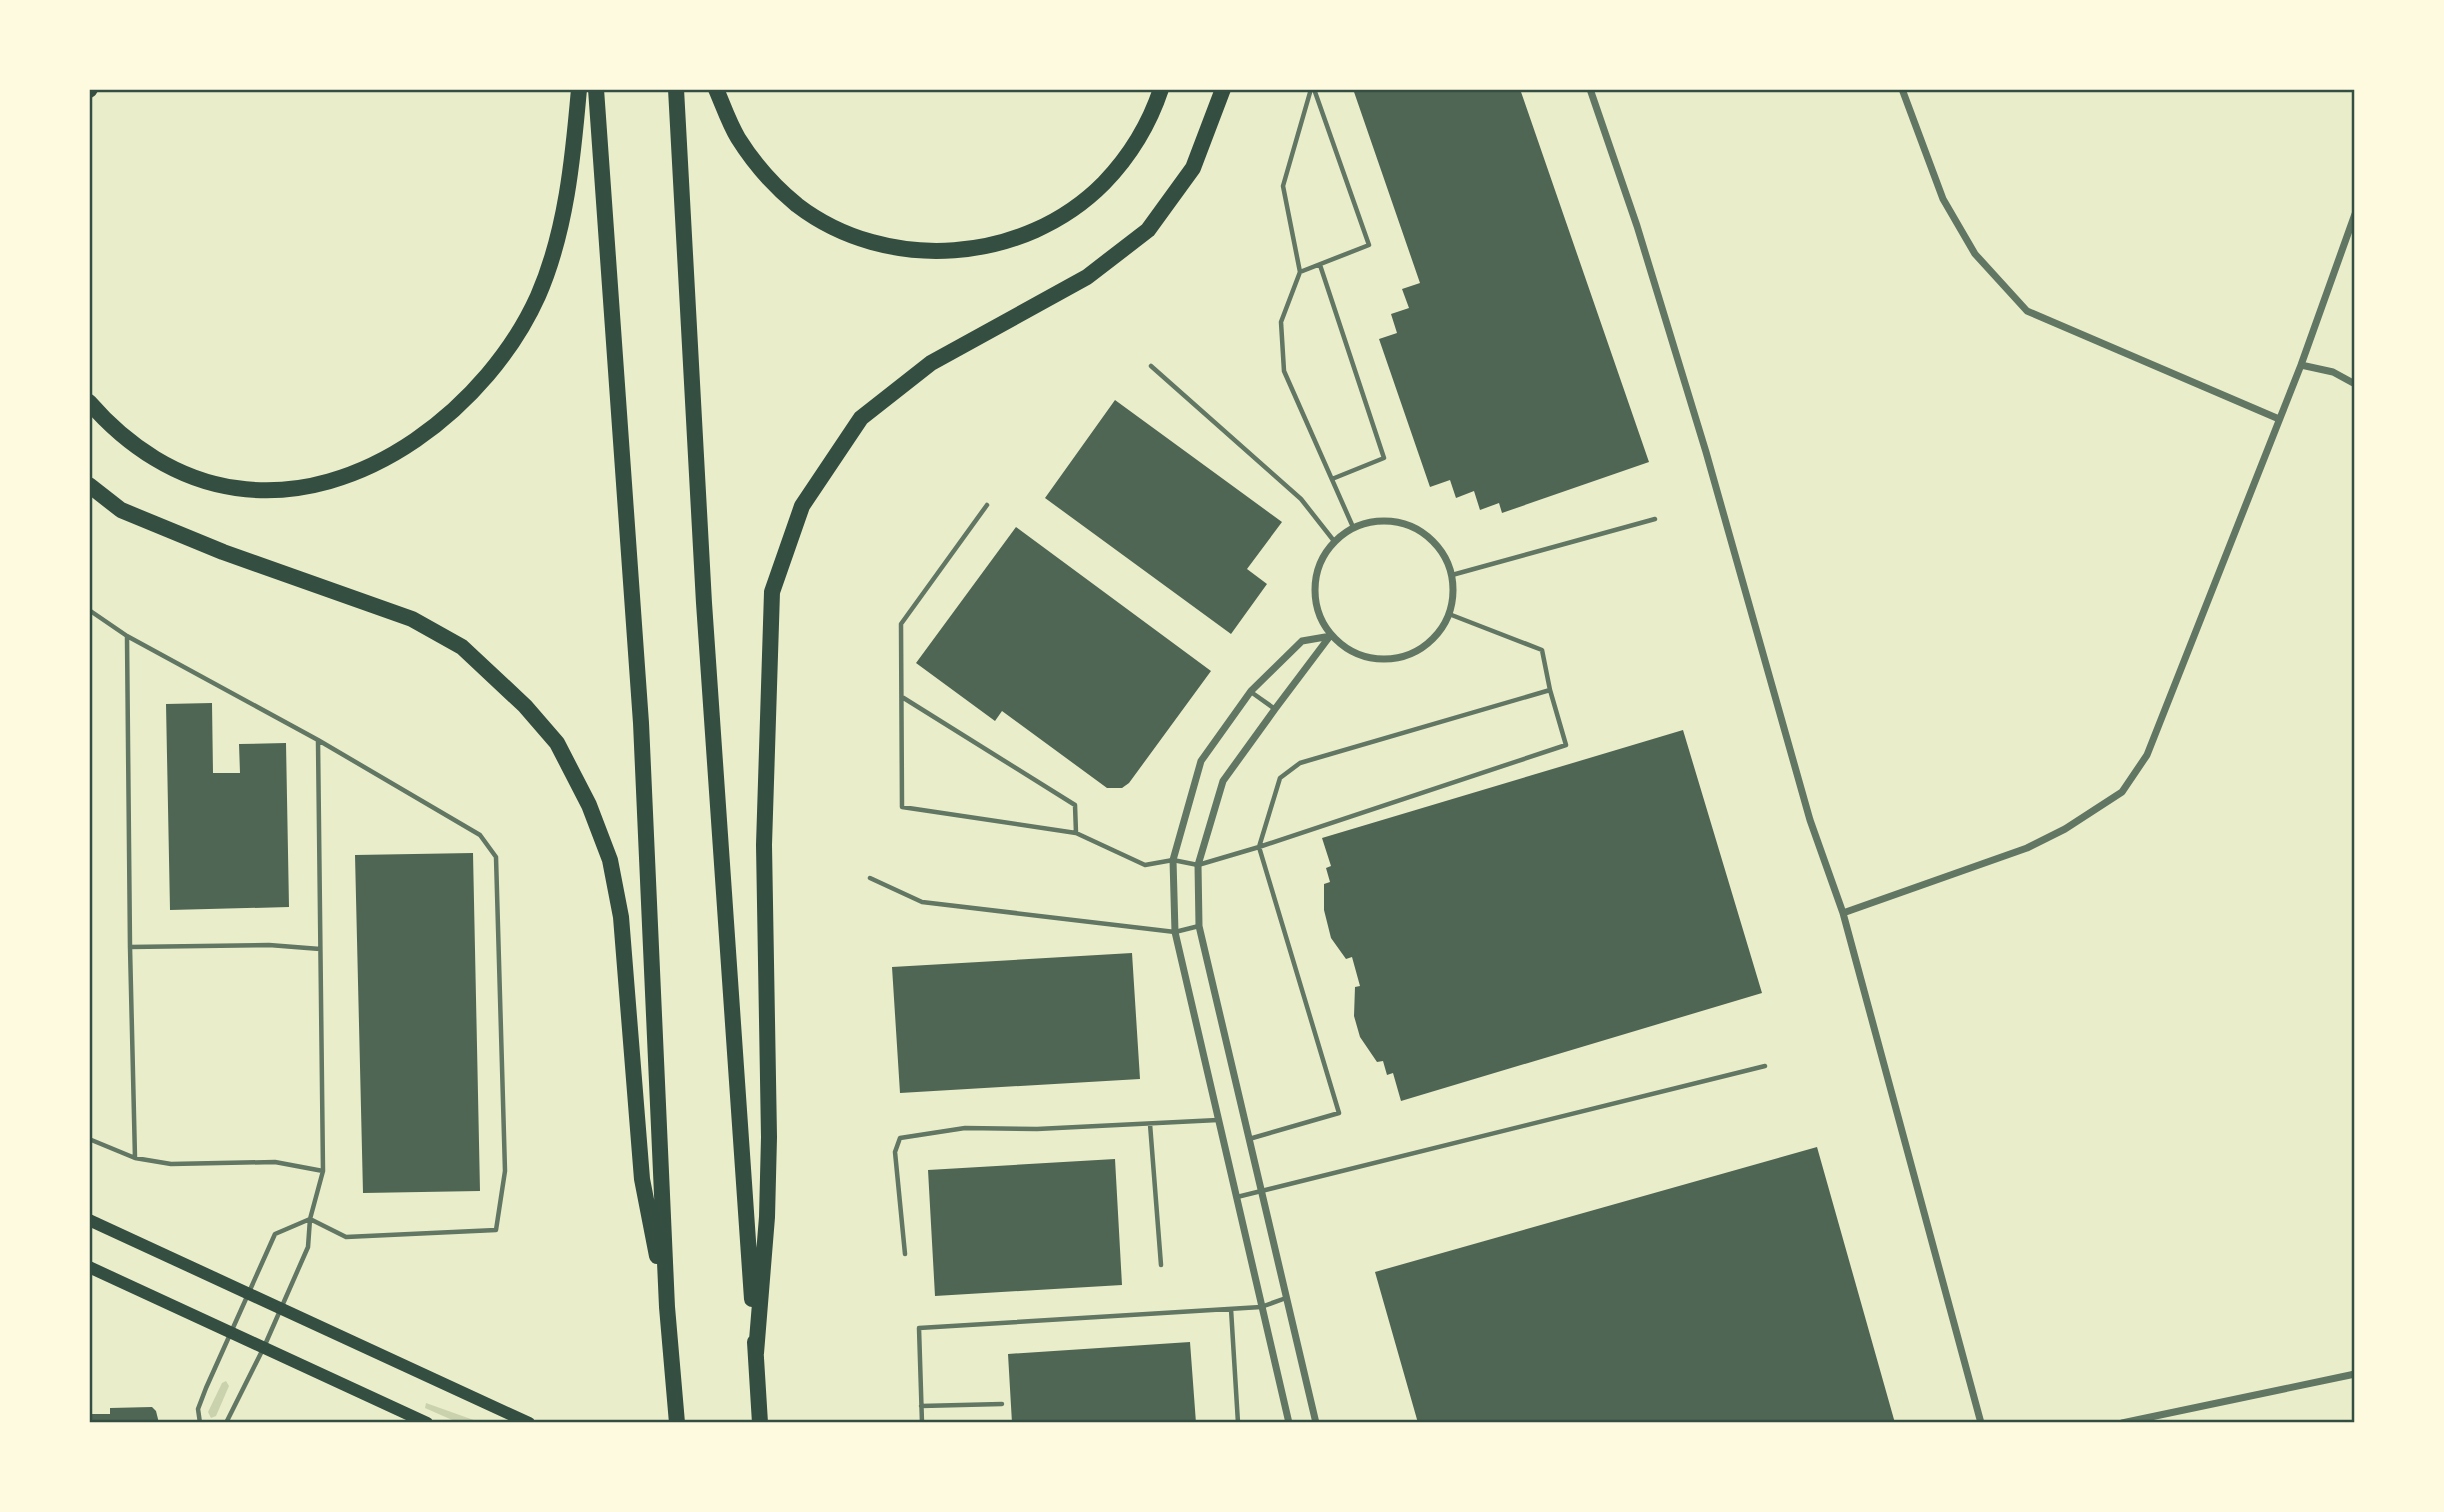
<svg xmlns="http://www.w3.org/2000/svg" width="2444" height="1512" viewBox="0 0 2444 1512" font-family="'Work Sans',sans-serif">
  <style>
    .green { fill: #cad2ad }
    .building { fill: #4f6655 }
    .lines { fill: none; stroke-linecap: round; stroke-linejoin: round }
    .service { stroke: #617663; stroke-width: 4.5 }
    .minor { stroke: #617663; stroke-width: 7 }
    .secondary { stroke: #344e41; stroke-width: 12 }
    .motorway { stroke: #344e41; stroke-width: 16 }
    .neatline { fill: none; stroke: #344e41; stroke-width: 2.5 }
  </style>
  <rect width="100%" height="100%" fill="#e9edc9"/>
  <path class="green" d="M226,1381l3,5 -13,30 -5,2 -3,-6 14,-29z
    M426,1403l56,20h-23l-34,-15z"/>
  <path class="building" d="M1353,89h167l129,373 -147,51 -3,-10 -19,7 -6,-19 -18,7 -6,-18 -20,7 -51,-148 18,-6 -6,-19 18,-6 -7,-19 18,-6z
    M1115,400l167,122 -35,47 20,15 -36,50 -186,-136z
    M1016,527l195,144 -82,112 -7,5h-15l-105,-77 -7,10 -79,-58z
    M212,703l1,70h27l-1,-29 47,-1 3,164 -119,3 -4,-206z
    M1683,730l79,263 -361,108 -8,-28 -6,2 -4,-14 -6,1 -17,-25 -6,-21 1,-29 5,-1 -8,-29 -6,2 -15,-21 -7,-28v-26l6,-2 -4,-14 5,-2 -9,-28z
    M473,853l7,338 -117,2 -8,-338z
    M1132,953l8,126 -240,14 -8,-126z
    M1817,1147l78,276h-477l-43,-151z
    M1115,1159l7,126 -187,11 -7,-126z
    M1190,1342l6,81h-184l-4,-69z
    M152,1407l4,4 3,12h-70v-9h21v-6z"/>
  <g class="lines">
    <path class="service" d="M1311,89l-28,97 17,86 -19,50 3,49 69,156
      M1320,265l64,193 -52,21
      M1300,272l69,-27 -55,-156
      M1151,366l150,133 33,42
      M987,505l-86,119 1,183 174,26 69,32 28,-5 25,5 61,-18 80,266 -90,26
      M1452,575l203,-56
      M89,610l38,26 191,104 162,95 16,22 9,314 -9,59 -150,7 -36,-18 -35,15 -69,154 -8,21 2,14
      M127,637l3,310 5,211
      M1251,692l24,17
      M902,697l173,108 1,28
      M1259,847l21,-69 20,-15 250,-73 -8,-40 -93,-36
      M1259,847l307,-102 -16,-55
      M870,878l52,24 253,30 24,-6
      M130,947l139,-2 51,4
      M1150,1124l11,141
      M89,1139l46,19 36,6 104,-2 48,9
      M1237,1197l528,-131
      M905,1254l-10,-102 5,-14 65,-10 72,1 181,-9
      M1231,1309l7,114
      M921,1406l81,-2
      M226,1423l38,-76 44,-100 2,-28 13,-48 -5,-430
      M922,1423l-3,-95 342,-21 25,-9"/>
    <path class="minor" d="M1590,89l47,137 69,226 104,368 33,93 138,510
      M1902,89l41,110 32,55 52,57 252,108
      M2301,365l32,7 22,12
      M1315 590a69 69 0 1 1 138 0a69 69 0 1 1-138 0Z
      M1843,913l184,-65 38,-19 57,-37 25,-37 154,-390 54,-151
      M1289,1423l-114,-491 -2,-72 28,-99 50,-70 51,-50 29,-5
      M1316,1423l-117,-497 -1,-61 25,-84 52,-72 55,-73
      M2122,1423l233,-49"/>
    <path class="secondary" d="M89,1220l440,203
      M89,1267l338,156"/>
    <path class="motorway" d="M596,89l45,634 26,584 10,116
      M676,89l28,514 48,696
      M716,89c7,16 13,34 22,49 15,24 37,49 59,67 90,69 227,59 307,-22 26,-27 45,-58 57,-94
      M89,90l1,-1
      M89,402c38,44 89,78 147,86 125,19 253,-83 302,-192 28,-64 35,-138 41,-207
      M89,485l32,25 102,42 189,67 50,28 63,59 32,37 32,62 21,55 11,57 21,262 15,77
      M755,1342l5,81
      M756,1353l11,-136 2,-80 -5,-292 8,-253 30,-86 59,-88 70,-55 156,-86 61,-47 45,-62 30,-79"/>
  </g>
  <rect width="2444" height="1512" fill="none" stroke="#fefae0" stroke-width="182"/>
  <rect x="91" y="91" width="2262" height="1330" class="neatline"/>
</svg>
